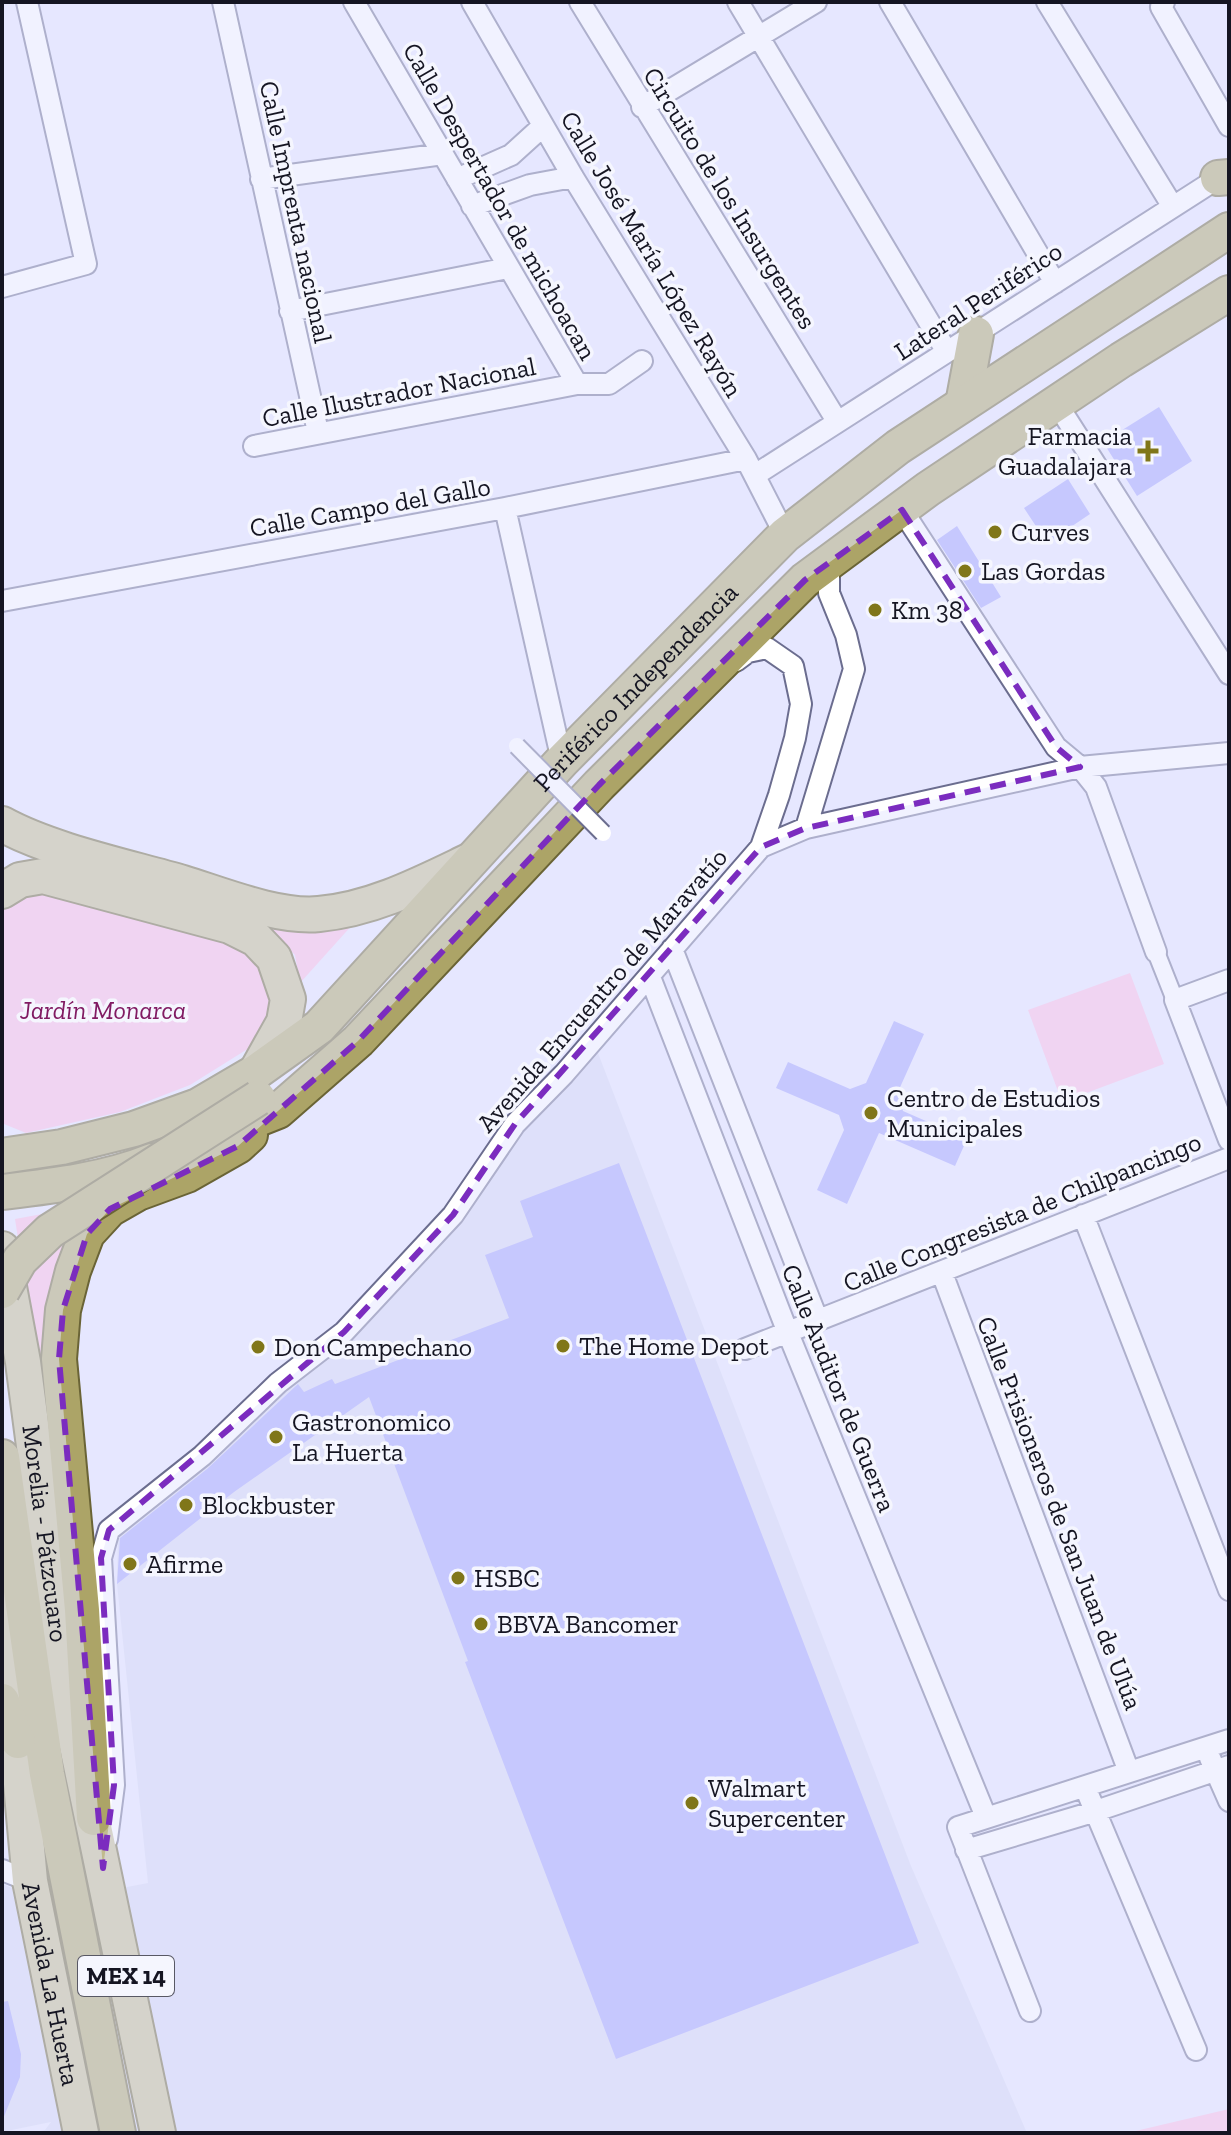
<svg xmlns="http://www.w3.org/2000/svg" width="1231" height="2135" viewBox="0 0 1231 2135" font-family="'Zilla Slab',serif">
  <style>
    .built { fill: #d6d8f3 }
    .green { fill: #fcbde2 }
    .building { fill: #a1a2fd }
    .lines { fill: none; stroke-linecap: round; stroke-linejoin: round }
    .pedestrian-casing { stroke: #6b6d8f; stroke-width: 20 }
    .minor-casing { stroke: #6b6d8f; stroke-width: 24 }
    .primary-casing { stroke: #6a6436; stroke-width: 38 }
    .trunk-casing { stroke: #6a6436; stroke-width: 38 }
    .pedestrian { stroke: #fff; stroke-width: 16 }
    .minor { stroke: #fff; stroke-width: 20 }
    .primary { stroke: #c1bb8d; stroke-width: 34 }
    .trunk { stroke: #aca467; stroke-width: 34 }
    .pedestrian-bridge-casing { stroke: #6b6d8f; stroke-width: 20; stroke-linecap: butt }
    .trunk-bridge-casing { stroke: #6a6436; stroke-width: 38; stroke-linecap: butt }
    .pedestrian-bridge { stroke: #fff; stroke-width: 16 }
    .trunk-bridge { stroke: #aca467; stroke-width: 34 }
    .marked { fill: none; stroke: #7b2cbf; stroke-width: 6; stroke-dasharray: 16 10; stroke-linejoin: round }
    .poi-dot { fill: #807619; stroke: #f5f6fe; stroke-width: 3 }
    .labels { text-anchor: middle; stroke-width: 7; stroke-linejoin: round; paint-order: stroke }
    .shield { fill: #f5f6fe; stroke: #585864; stroke-width: 2 }
    .shield-label { font-size: 24px; font-weight: bold; fill: #151522 }
    .street-label { font-size: 26px; fill: #151522; stroke: #f5f6fe }
    .poi-label { font-size: 26px; fill: #151522; stroke: #f5f6fe; text-anchor: start }
    .park-label { font-size: 26px; font-style: italic; fill: #811b63; stroke: #f5f6fe }
  </style>
  <rect width="100%" height="100%" fill="#e6e7ff"/>
  <path class="built" d="M581,1039l17,14 313,813 116,267h-1000l18,-3 6,-8 -49,10v-248l10,4 4,20 132,-25 -31,-299 1,-49 212,-194 115,-130 57,-84z"/>
  <path class="green" d="M43,891l206,56 29,51 -24,47 -64,40 -70,27 -94,21 -22,-9 -2,-216 22,-13z
    M354,923l-54,60 -5,-28 -26,-27c31,6 54,5 85,-5z
    M1130,973l34,91 -102,38 -34,-92z
    M91,1205l-43,231 -33,-217z
    M1229,2109v24h-102z"/>
  <path class="building" d="M1159,407l33,54 -55,35 -34,-54z
    M1068,479l22,35 -43,29 -23,-35z
    M957,526l44,71 -20,11 -44,-68z
    M894,1021l30,13 -27,60 6,17 64,28 -12,27 -76,-33 -32,71 -30,-14 27,-60 -5,-15 -63,-27 12,-26 62,27 16,-6z
    M619,1163l300,780 -303,116 -151,-397 3,-1 -99,-264 -135,95 -117,92 3,-46 87,-69 91,-85 6,8 28,-13 3,5 174,-66 -24,-63 48,-18 -13,-36z
    M8,2001l13,53 -1,23 -17,42 -1,-117z"/>
  <g class="lines">
    <g class="pedestrian-casing">
      <path id="pedestrian" d="M1156,952l19,48"/>
    </g>
    <g class="minor-casing">
      <path id="minor" d="M223,2l95,430
        M354,2l223,382
        M472,2l101,175 173,282 39,76
        M580,2l257,419
        M738,2l209,350
        M890,2l165,281
        M1047,2l126,205
        M1164,2l-3,5 68,119
        M642,107l174,-105
        M261,179l182,-25
        M457,179l54,-24 32,-29
        M472,206l58,-21 43,-8
        M2,287l84,-23 -59,-262
        M290,311l218,-43
        M1057,404l172,270
        M254,446l323,-62h32l33,-23
        M755,475l471,-302
        M505,508l57,253
        M902,510l154,237 24,20 16,20 60,165
        M2,601l503,-93 241,-49
        M806,828l48,-159 -8,-34 -17,-42v-30
        M761,847l45,-19 274,-61 149,-14
        M672,949l146,372
        M650,977l138,356 198,484
        M1229,980l-54,20 54,140
        M1083,1215l146,375
        M942,1273l187,499
        M745,1349l484,-191
        M1210,1758l19,43
        M1085,1787l111,263
        M107,1839l7,-54 -13,-227 8,-28 93,-74 76,-73 66,-51 109,-117 62,-91 49,-50 197,-227 18,-52 16,-57 6,-34 -8,-38 -26,-18 -19,4 -12,9
        M966,1850l127,-38 136,-46
        M2,1870l28,11
        M1030,2011l-72,-184 271,-87"/>
    </g>
    <g class="primary-casing">
      <g id="primary">
        <path d="M2,824c49,27 126,43 181,59 39,12 95,35 136,31 54,-5 102,-30 150,-53"/>
        <path d="M2,891l18,-11 23,-4 187,50 26,13 18,19 14,41 -4,23 -28,50"/>
        <path id="s1" d="M2,1249l21,113 44,336 91,435"/>
        <path id="s2" d="M2,1577l28,304 51,252"/>
      </g>
    </g>
    <g class="trunk-casing">
      <g id="trunk">
        <path d="M1218,178l11,-1"/>
        <path d="M963,404l13,-70"/>
        <path d="M212,1137l66,-26 80,-70 241,-256 206,-205 123,-91 193,-129 108,-67"/>
        <path id="s3" d="M2,1156l60,-9 72,-18 64,-23 58,-34 63,-45 243,-266 223,-226 113,-88 331,-217"/>
        <path d="M2,1192c50,-6 103,-12 150,-31"/>
        <path d="M2,1457l45,317 71,359"/>
        <path d="M2,1701l16,40"/>
        <path d="M94,1818l-12,-208 -23,-251 4,-49 10,-39 14,-37 23,-25 28,-16 49,-18 51,-29 12,-11"/>
      </g>
    </g>
    <use href="#pedestrian" class="pedestrian"/>
    <use href="#minor" class="minor"/>
    <use href="#primary" class="primary"/>
    <use href="#trunk" class="trunk"/>
    <g class="pedestrian-bridge-casing">
      <path id="pedestrian-bridge" d="M517,746l86,87"/>
    </g>
    <g class="trunk-bridge-casing">
      <path id="trunk-bridge" d="M2,1291l18,-31 30,-29 208,-133"/>
    </g>
    <use href="#pedestrian-bridge" class="pedestrian-bridge"/>
    <use href="#trunk-bridge" class="trunk-bridge"/>
  </g>
  <path d="M0 0H1231V2135H0ZM902,510l154,237 24,20 -274,61 -45,19 -246,277 -62,91 -109,117 -235,198 -8,28 13,227 -11,83 -44,-509 4,-49 24,-76 23,-25 128,-63 120,-105 241,-256 206,-205z" fill="#e6e7ff" fill-opacity=".55" fill-rule="evenodd"/>
  <path class="marked" d="M902,510l154,237 24,20 -274,61 -45,19 -246,277 -62,91 -109,117 -235,198 -8,28 13,227 -11,83 -44,-509 4,-49 24,-76 23,-25 128,-63 120,-105 241,-256 206,-205z"/>
  <g class="poi-dot">
    <path d="M1144 439h8v8h8v8h-8v8h-8v-8h-8v-8h8z"/>
    <circle cx="995" cy="532" r="8"/>
    <circle cx="965" cy="571" r="8"/>
    <circle cx="875" cy="610" r="8"/>
    <circle cx="871" cy="1113" r="8"/>
    <circle cx="563" cy="1346" r="8"/>
    <circle cx="258" cy="1347" r="8"/>
    <circle cx="276" cy="1437" r="8"/>
    <circle cx="186" cy="1505" r="8"/>
    <circle cx="130" cy="1564" r="8"/>
    <circle cx="458" cy="1578" r="8"/>
    <circle cx="481" cy="1624" r="8"/>
    <circle cx="692" cy="1803" r="8"/>
  </g>
  <g class="labels">
    <rect class="shield" x="78" y="1956" width="96" height="40" rx="6"/>
    <g class="shield-label">
      <text x="126" y="1984">MEX 14</text>
    </g>
    <g class="street-label">
      <text transform="translate(730 198) rotate(58)" y="9">Circuito de los Insurgentes</text>
      <text transform="translate(500 201) rotate(60)" y="9">Calle Despertador de michoacan</text>
      <text transform="translate(296 212) rotate(78)" y="9">Calle Imprenta nacional</text>
      <text transform="translate(652 254) rotate(59)" y="9">Calle José María López Rayón</text>
      <text transform="translate(978 301) rotate(-33)" y="9">Lateral Periférico</text>
      <text transform="translate(399 392) rotate(-11)" y="9">Calle Ilustrador Nacional</text>
      <text transform="translate(370 507) rotate(-10)" y="9">Calle Campo del Gallo</text>
      <text dy="9" stroke="none"><textPath href="#s3" startOffset="812">Periférico Independencia</textPath></text>
      <text transform="translate(602 990) rotate(-49)" y="9">Avenida Encuentro de Maravatío</text>
      <text transform="translate(1022 1212) rotate(-22)" y="9">Calle Congresista de Chilpancingo</text>
      <text transform="translate(839 1388) rotate(68)" y="9">Calle Auditor de Guerra</text>
      <text transform="translate(1060 1513) rotate(69)" y="9">Calle Prisioneros de San Juan de Ulúa</text>
      <text dy="9" stroke="none"><textPath href="#s1" startOffset="288">Morelia - Pátzcuaro</textPath></text>
      <text dy="9" stroke="none"><textPath href="#s2" startOffset="410">Avenida La Huerta</textPath></text>
    </g>
    <g class="poi-label">
      <text x="1132" y="445" text-anchor="end">Farmacia<tspan x="1132" dy="30">Guadalajara</tspan></text>
      <text x="1011" y="541">Curves</text>
      <text x="981" y="580">Las Gordas</text>
      <text x="891" y="619">Km 38</text>
      <text x="887" y="1107">Centro de Estudios<tspan x="887" dy="30">Municipales</tspan></text>
      <text x="579" y="1355">The Home Depot</text>
      <text x="274" y="1356">Don Campechano</text>
      <text x="292" y="1431">Gastronomico<tspan x="292" dy="30">La Huerta</tspan></text>
      <text x="202" y="1514">Blockbuster</text>
      <text x="146" y="1573">Afirme</text>
      <text x="474" y="1587">HSBC</text>
      <text x="497" y="1633">BBVA Bancomer</text>
      <text x="708" y="1797">Walmart<tspan x="708" dy="30">Supercenter</tspan></text>
    </g>
    <g class="park-label">
      <text x="103" y="1019">Jardín Monarca</text>
    </g>
  </g>
  <rect width="1231" height="2135" fill="none" stroke="#151522" stroke-width="8"/>
</svg>
